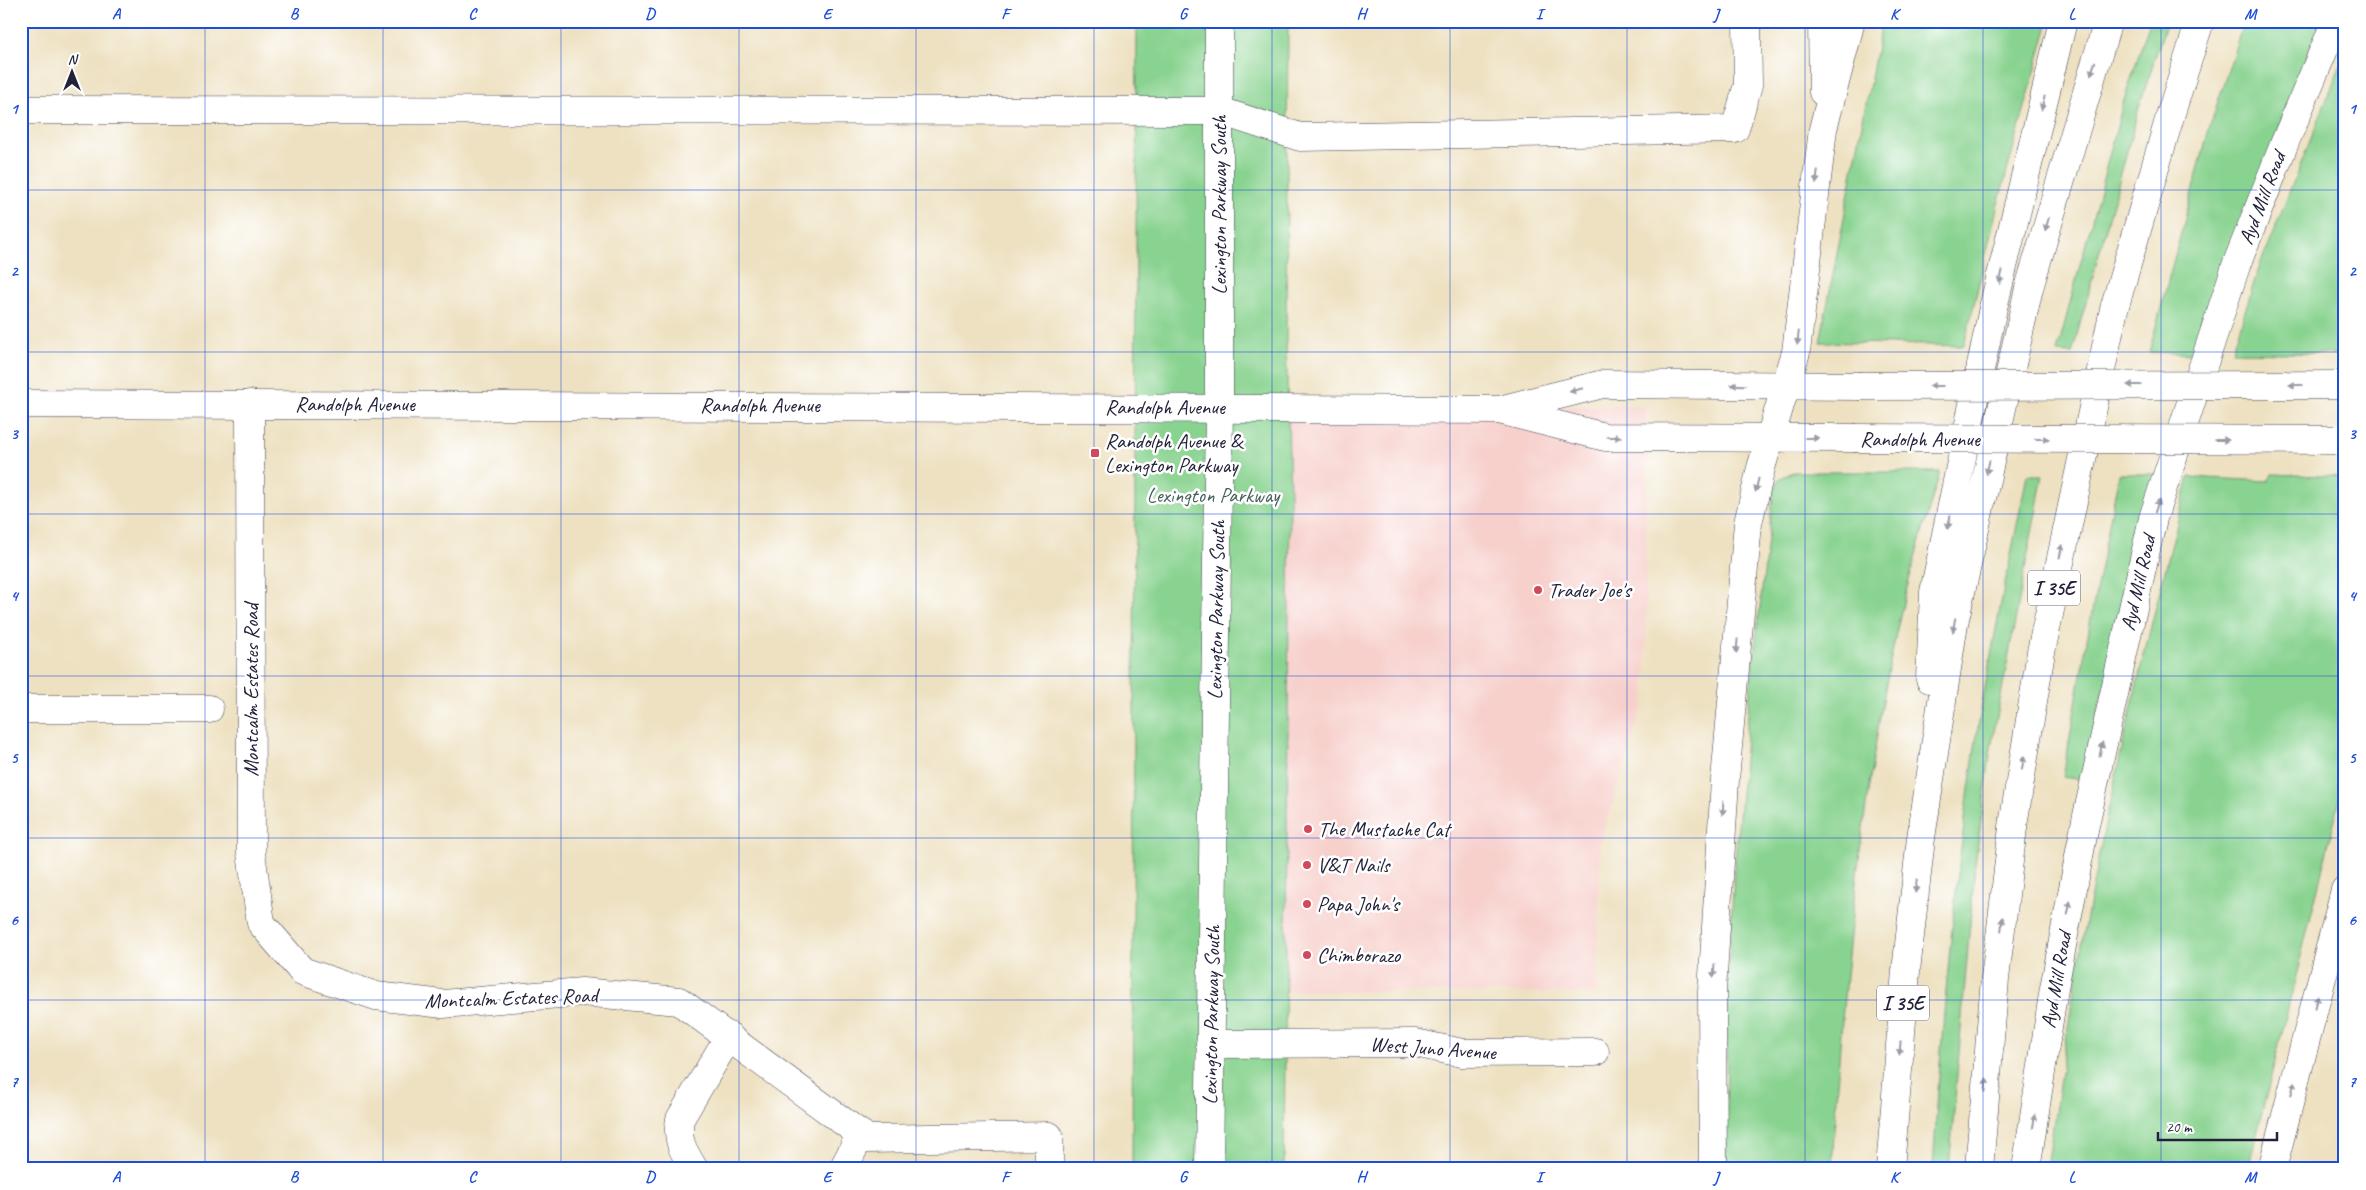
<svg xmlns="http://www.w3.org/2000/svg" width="2366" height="1190" viewBox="0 0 2366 1190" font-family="Caveat,sans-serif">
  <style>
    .built { fill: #f7d0cc }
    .green { fill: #89d390; stroke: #567a66 }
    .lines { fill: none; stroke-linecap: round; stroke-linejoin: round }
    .minor-casing { stroke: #413f4f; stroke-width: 29 }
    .major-casing { stroke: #413f4f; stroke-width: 29 }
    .highway-casing { stroke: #413f4f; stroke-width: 29 }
    .minor { stroke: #fff; stroke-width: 28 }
    .major { stroke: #fff; stroke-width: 28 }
    .highway { stroke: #fff; stroke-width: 28 }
    .major-bridge-casing { stroke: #413f4f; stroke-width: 29; stroke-linecap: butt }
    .major-bridge { stroke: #fff; stroke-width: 28 }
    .oneway { fill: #9c9ca7 }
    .grid { fill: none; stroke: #1d4ed8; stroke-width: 1; stroke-opacity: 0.55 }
    .poi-dot { fill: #d1495b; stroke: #fff; stroke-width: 2 }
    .labels { text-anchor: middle; stroke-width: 5; stroke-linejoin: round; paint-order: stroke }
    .shield { fill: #fff; stroke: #646476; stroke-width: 1 }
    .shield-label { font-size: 20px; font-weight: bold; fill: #22223b }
    .street-label { font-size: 21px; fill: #22223b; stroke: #fff }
    .poi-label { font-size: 21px; fill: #22223b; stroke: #fff; text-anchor: start }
    .park-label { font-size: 21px; fill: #466059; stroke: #fff }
    .neatline { fill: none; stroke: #1d4ed8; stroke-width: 2 }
    .grid-label { font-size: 16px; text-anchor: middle; font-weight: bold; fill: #1d4ed8 }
  </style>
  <rect width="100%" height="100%" fill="#fff"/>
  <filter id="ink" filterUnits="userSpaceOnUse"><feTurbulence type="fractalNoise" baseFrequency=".02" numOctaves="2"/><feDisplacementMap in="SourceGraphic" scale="10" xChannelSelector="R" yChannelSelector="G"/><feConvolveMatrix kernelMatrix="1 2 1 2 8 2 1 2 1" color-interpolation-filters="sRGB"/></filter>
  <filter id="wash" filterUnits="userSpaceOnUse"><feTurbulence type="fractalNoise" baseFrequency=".0096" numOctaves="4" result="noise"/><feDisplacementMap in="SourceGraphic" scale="20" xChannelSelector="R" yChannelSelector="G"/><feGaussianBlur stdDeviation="1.12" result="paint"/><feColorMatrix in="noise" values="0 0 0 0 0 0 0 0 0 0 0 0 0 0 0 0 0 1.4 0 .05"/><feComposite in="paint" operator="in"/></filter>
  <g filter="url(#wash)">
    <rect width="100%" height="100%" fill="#eee1c1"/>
    <path class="built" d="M1646,406v288l-46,149 -3,150 -312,-2 5,-497 -2,-86z"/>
    <path class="green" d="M1137,21h151l-2,319 4,154 -6,675h-152z
      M1882,21h167l-51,183 -34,142 -144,-4z
      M2150,21h17l-27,83 -68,249 -15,-1 67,-252z
      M2244,21h79l-24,52 -103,281 -47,-2 60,-223z
      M2345,54v300l-113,-2 26,-82z
      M1793,472h147c-18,62 -37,123 -49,186 -33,168 -50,340 -59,511h-106l1,-173 7,-123 17,-192 23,-191 5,-11z
      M2119,474h39l-77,306 -18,-3 29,-165z
      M2272,474l73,3v302l-97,390h-201c12,-86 25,-172 41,-258 27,-146 64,-290 101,-434l79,4z
      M2027,475h16l-52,273 -16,117 -26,304h-16c8,-141 21,-283 42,-422 14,-91 34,-181 52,-272z"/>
  </g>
  <g filter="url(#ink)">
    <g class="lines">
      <g class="minor-casing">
        <path id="minor" d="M21,110l1199,1 80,26 435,-8 13,-44 -1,-64
          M250,404l1,449 10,70 41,48 74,25 67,8 139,-12 97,9 188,138 182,-3v33
          M21,709h188
          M1210,1044l205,-1 47,10 133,-1
          M694,1169c-11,-18 -18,-29 -14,-50l49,-83
          M843,1169l18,-35
          M1209,1169l10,-762"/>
      </g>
      <g class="major-casing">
        <path id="major" d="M1219,21v386
          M21,404l1478,6 106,27 249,1
          M1503,409l100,-25 255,2"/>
      </g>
      <g class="highway-casing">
        <path id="highway" d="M1822,21l1,71
          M1930,679l4,-87 59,-284 70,-287
          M1713,1169l-1,-177 13,-212 23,-257 13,-55 35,-116 27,-223 28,-108
          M1890,1169l16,-198 15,-133 33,-215 75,-335 79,-267
          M1979,1169l16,-190 19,-160 27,-167 73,-343 57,-196 29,-92
          M2026,1169l28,-181 31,-163 68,-307 84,-255 48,-121 51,-121
          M2272,1169l73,-279"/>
      </g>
      <use href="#minor" class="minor"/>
      <use href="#major" class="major"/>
      <use href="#highway" class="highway"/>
      <g class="major-bridge-casing">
        <path id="major-bridge" d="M1858,386l487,-1
          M1854,438l481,2"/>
      </g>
      <use href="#major-bridge" class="major-bridge"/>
    </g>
    <defs><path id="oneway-solid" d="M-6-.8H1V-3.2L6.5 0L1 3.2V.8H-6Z" transform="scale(1.25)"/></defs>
    <g class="oneway">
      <use href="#oneway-solid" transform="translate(2093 68) rotate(108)"/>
      <use href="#oneway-solid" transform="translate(2043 103) rotate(104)"/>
      <use href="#oneway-solid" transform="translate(1817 177) rotate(97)"/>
      <use href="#oneway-solid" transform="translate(2047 224) rotate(106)"/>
      <use href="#oneway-solid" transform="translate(2001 277) rotate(103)"/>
      <use href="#oneway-solid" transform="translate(1798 338) rotate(97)"/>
      <use href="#oneway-solid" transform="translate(1738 385) rotate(-179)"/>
      <use href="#oneway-solid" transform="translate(2134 385) rotate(180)"/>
      <use href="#oneway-solid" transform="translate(2296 385) rotate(180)"/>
      <use href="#oneway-solid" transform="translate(1936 386) rotate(180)"/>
      <use href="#oneway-solid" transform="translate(1576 390) rotate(166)"/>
      <use href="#oneway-solid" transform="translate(1614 437)"/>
      <use href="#oneway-solid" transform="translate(1812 438)"/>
      <use href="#oneway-solid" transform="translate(2042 439)"/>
      <use href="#oneway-solid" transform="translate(2222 440)"/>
      <use href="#oneway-solid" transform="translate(1988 467) rotate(103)"/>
      <use href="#oneway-solid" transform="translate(1757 485) rotate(103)"/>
      <use href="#oneway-solid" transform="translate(2157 506) rotate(-72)"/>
      <use href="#oneway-solid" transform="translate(1949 522) rotate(102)"/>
      <use href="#oneway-solid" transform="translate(2061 551) rotate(-78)"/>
      <use href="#oneway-solid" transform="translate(1954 625) rotate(100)"/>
      <use href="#oneway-solid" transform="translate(1737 646) rotate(95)"/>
      <use href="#oneway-solid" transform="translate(2101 749) rotate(-78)"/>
      <use href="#oneway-solid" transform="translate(2023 763) rotate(-81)"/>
      <use href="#oneway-solid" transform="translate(1723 808) rotate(93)"/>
      <use href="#oneway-solid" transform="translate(1916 886) rotate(97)"/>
      <use href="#oneway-solid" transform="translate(2069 908) rotate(-79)"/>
      <use href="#oneway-solid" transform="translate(2002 924) rotate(-83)"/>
      <use href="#oneway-solid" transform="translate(1714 971) rotate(94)"/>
      <use href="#oneway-solid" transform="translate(2316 1002) rotate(-75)"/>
      <use href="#oneway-solid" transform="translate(1900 1048) rotate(95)"/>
      <use href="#oneway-solid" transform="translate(1986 1085) rotate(-85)"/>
      <use href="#oneway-solid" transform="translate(2293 1088) rotate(-75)"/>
      <use href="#oneway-solid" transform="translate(2034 1121) rotate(-81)"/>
    </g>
  </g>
  <path class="grid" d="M205,21v1148M383,21v1148M561,21v1148M739,21v1148M916,21v1148M1094,21v1148M1272,21v1148M1450,21v1148M1627,21v1148M1805,21v1148M1983,21v1148M2161,21v1148M21,190h2324M21,352h2324M21,514h2324M21,676h2324M21,838h2324M21,1000h2324"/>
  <g class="poi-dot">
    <rect x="1090" y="448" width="10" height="10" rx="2.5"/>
    <circle cx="1538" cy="590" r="5"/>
    <circle cx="1308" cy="829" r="5"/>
    <circle cx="1307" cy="865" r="5"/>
    <circle cx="1307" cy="904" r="5"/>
    <circle cx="1307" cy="955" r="5"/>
  </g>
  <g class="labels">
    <g class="shield">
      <rect x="2028" y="570.5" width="52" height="35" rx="4"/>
      <rect x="1877" y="985.5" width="52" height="35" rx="4"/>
    </g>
    <g class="shield-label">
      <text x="2054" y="595">I 35E</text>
      <text x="1903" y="1010">I 35E</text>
    </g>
    <g class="street-label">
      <text transform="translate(2262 198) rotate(-69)" y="7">Ayd Mill Road</text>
      <text transform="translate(1219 205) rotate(-90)" y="7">Lexington Parkway South</text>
      <text x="355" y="411">Randolph Avenue</text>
      <text x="760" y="412">Randolph Avenue</text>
      <text x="1165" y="414">Randolph Avenue</text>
      <text x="1920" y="446">Randolph Avenue</text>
      <text transform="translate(2138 583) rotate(-77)" y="7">Ayd Mill Road</text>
      <text transform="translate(1216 610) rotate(-89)" y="7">Lexington Parkway South</text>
      <text transform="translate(251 690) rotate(-90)" y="7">Montcalm Estates Road</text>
      <text transform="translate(2056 980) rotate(-80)" y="7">Ayd Mill Road</text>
      <text transform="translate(511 998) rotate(-2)" y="7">Montcalm Estates Road</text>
      <text transform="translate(1211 1015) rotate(-89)" y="7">Lexington Parkway South</text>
      <text transform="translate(1433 1048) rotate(4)" y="7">West Juno Avenue</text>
    </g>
    <g class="poi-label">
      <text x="1105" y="448">Randolph Avenue &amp;<tspan x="1105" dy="24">Lexington Parkway</tspan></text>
      <text x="1548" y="597">Trader Joe's</text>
      <text x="1318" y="836">The Mustache Cat</text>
      <text x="1317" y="872">V&amp;T Nails</text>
      <text x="1317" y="911">Papa John's</text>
      <text x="1317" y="962">Chimborazo</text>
    </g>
    <g class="park-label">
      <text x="1213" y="502">Lexington Parkway</text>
    </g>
  </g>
  <rect width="2366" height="1190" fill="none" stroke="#fff" stroke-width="55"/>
  <g transform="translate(72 72)" stroke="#ffffff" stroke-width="4" paint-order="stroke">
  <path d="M0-4L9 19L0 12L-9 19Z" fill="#22223b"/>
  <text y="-8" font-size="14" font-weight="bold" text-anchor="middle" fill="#22223b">N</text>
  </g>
  <path d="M2158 1132v8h119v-8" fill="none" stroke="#22223b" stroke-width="2.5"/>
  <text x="2166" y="1132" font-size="15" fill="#22223b" stroke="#ffffff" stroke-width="4" paint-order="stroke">20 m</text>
  <rect x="28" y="28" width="2310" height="1134" class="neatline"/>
  <g class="grid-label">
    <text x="116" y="19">A</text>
    <text x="294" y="19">B</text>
    <text x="472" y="19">C</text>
    <text x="650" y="19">D</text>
    <text x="827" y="19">E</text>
    <text x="1005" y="19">F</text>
    <text x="1183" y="19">G</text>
    <text x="1361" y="19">H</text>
    <text x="1539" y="19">I</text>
    <text x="1716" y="19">J</text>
    <text x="1894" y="19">K</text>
    <text x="2072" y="19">L</text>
    <text x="2250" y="19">M</text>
    <text x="14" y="114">1</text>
    <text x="2352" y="114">1</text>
    <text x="14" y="276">2</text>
    <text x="2352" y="276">2</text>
    <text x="14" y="439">3</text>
    <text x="2352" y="439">3</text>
    <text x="14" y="601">4</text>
    <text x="2352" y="601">4</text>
    <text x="14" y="763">5</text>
    <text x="2352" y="763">5</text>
    <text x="14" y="925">6</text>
    <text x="2352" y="925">6</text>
    <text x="14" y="1087">7</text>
    <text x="2352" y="1087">7</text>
    <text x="116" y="1182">A</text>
    <text x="294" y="1182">B</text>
    <text x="472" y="1182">C</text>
    <text x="650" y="1182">D</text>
    <text x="827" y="1182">E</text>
    <text x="1005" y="1182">F</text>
    <text x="1183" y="1182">G</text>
    <text x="1361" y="1182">H</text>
    <text x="1539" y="1182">I</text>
    <text x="1716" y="1182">J</text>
    <text x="1894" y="1182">K</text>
    <text x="2072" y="1182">L</text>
    <text x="2250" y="1182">M</text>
  </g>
</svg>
